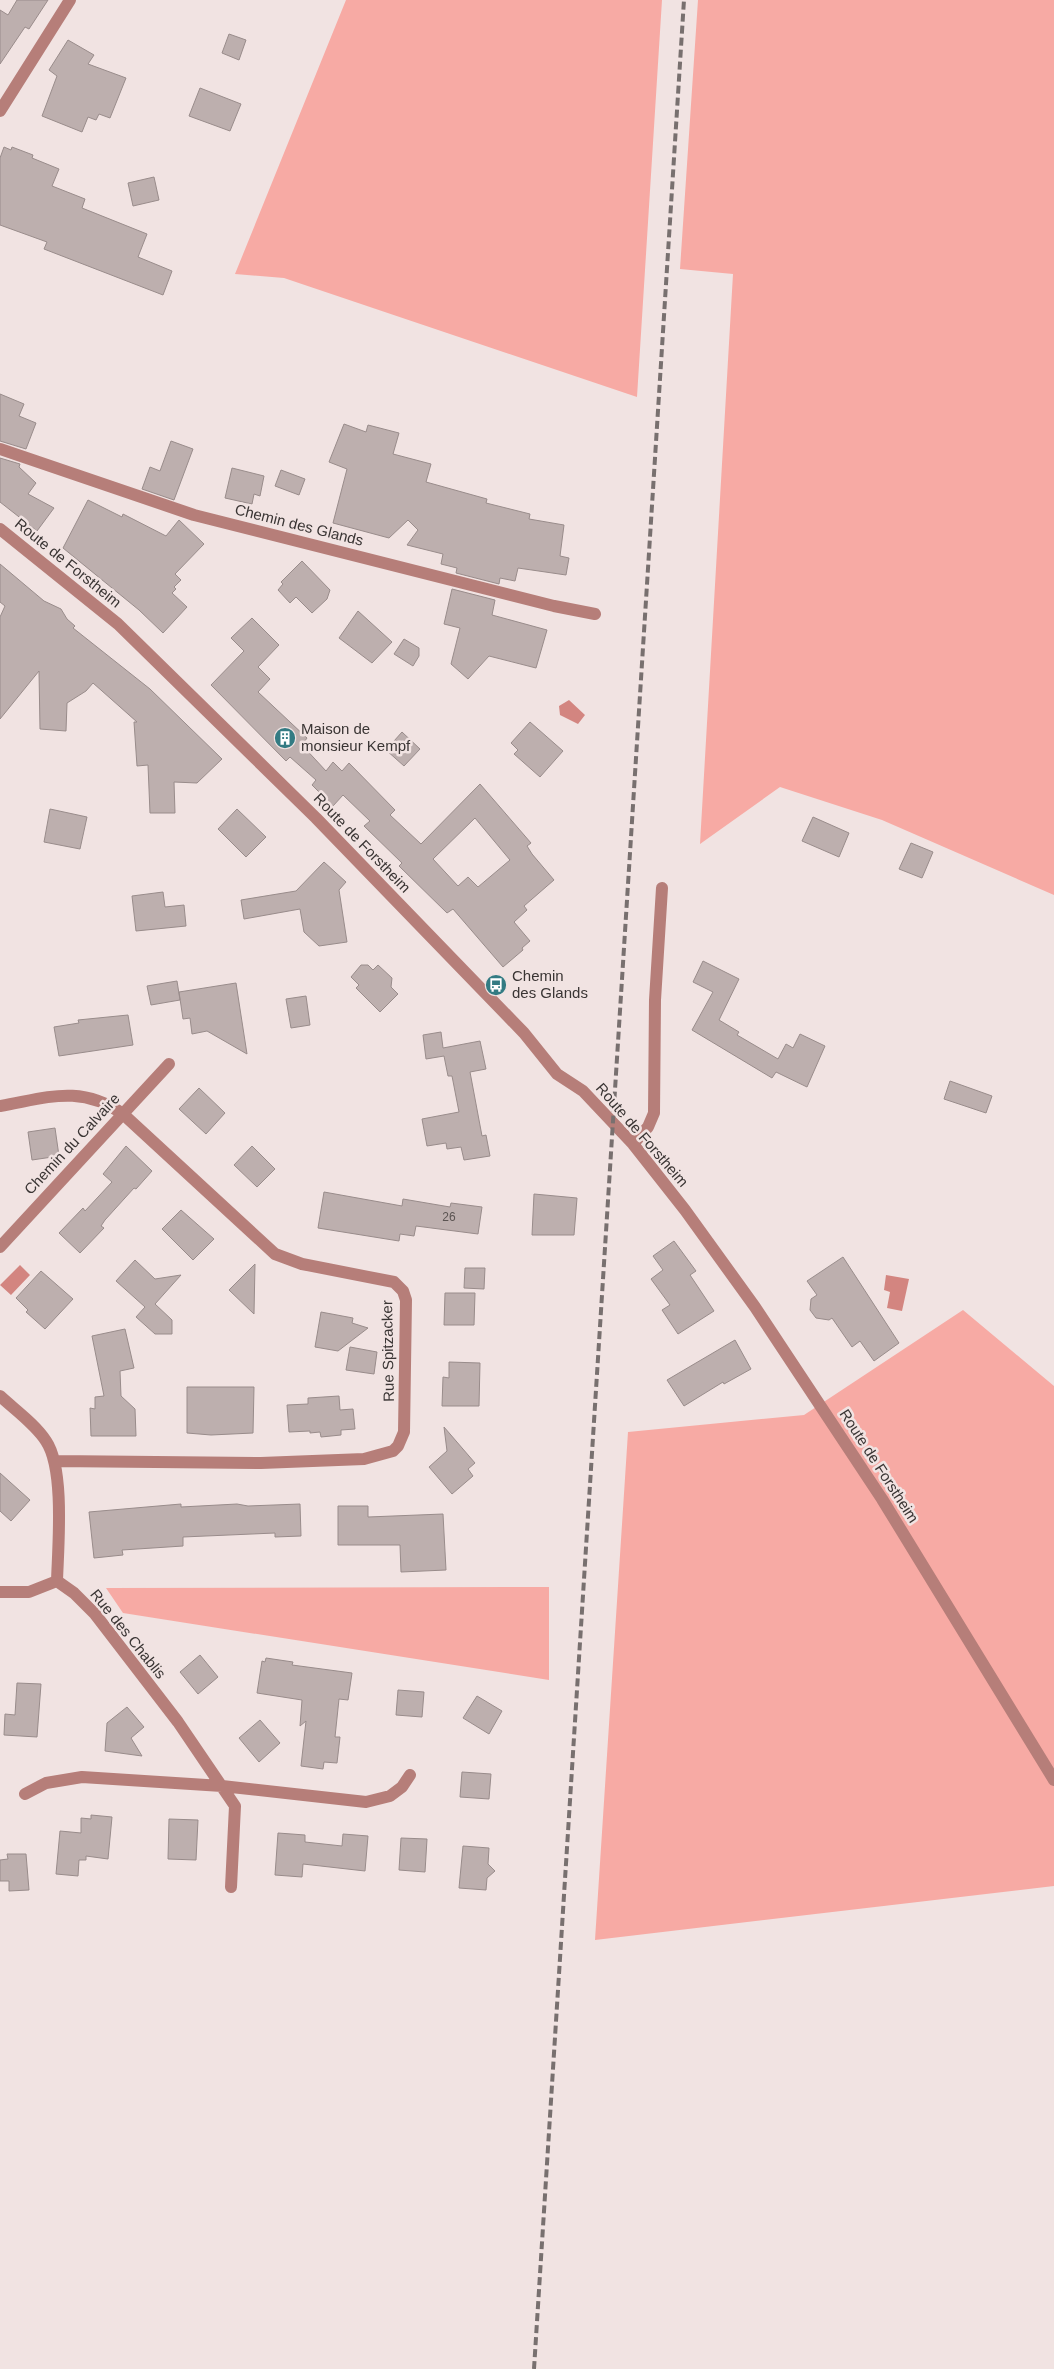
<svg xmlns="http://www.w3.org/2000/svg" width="1054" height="2369" viewBox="0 0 1054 2369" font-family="Arial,sans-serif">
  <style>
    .grass { fill: #f7aaa4 }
    .water { fill: #d38580 }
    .building { fill: #bdafae; stroke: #998c8b; fill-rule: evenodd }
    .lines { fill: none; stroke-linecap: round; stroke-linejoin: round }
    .minor { stroke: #b67e79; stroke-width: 12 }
    .rail { stroke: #78706f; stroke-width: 4; stroke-dasharray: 8 4; stroke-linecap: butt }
    .labels { text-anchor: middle; stroke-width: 5; stroke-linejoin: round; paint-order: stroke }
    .number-label { font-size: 12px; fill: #5b5452 }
    .street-label { font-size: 15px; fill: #3a3534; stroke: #f1e3e2 }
    .poi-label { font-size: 15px; fill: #3a3534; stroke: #f1e3e2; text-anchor: start }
  </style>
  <rect width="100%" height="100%" fill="#f1e3e2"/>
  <path class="grass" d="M346,0h316l-25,397 -353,-119 -49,-4z
    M698,0h356v895l-172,-75 -102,-33 -80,57 33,-570 -53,-5z
    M963,1310l91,76v500l-459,54 33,-508 176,-17z
    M549,1587v93l-426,-67 -17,-25z"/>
  <path class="water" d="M569,700l16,15 -7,9 -18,-9 -1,-9z
    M20,1265l10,10 -19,20 -11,-10z
    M886,1275l23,4 -7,32 -15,-3 3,-16 -6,-2z"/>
  <path class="building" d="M17,0h31l-19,29 -4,-2 -25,37v-54l8,5z
    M229,34l17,6 -7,20 -17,-7z
    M68,40l26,15 -6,9 38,14 -16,40 -11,-4 -3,6 -8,-3 -6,15 -40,-16 15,-40 -8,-6z
    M200,88l41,16 -11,27 -41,-15z
    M4,147l7,3 1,-3 21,8 -1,3 27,11 -7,17 33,13 -3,9 65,26 -9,23 34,14 -9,24 -119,-46 3,-7 -47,-17v-67z
    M154,177l5,23 -26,6 -5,-23z
    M0,394l24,10 -5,12 17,7 -10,26 -26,-8z
    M344,424l22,8 2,-7 31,8 -6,21 38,10 -5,18 61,17 -1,4 44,11 -1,5 35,6 -4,31 9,2 -3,17 -48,-7 -3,13 -15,-3 -1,6 -43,-11 1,-5 -16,-4 2,-10 -36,-9 11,-15 -10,-10 -19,18 -56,-15 14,-54 -18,-7z
    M171,441l22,8 -19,51 -32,-11 8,-22 10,4z
    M0,458l20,6 -1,3 17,16 -8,11 26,14 -17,23 -37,-29z
    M232,468l32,8 -4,20 -6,-2 -2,10 -27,-6z
    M281,470l24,9 -6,16 -24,-9z
    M88,500l34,17 1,-3 43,22 13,-16 25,24 -29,30 6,6 -7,7 2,2 -4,4 15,14 -24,26 -24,-23 -76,-62z
    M302,561l28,29 -3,9 -15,14 -16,-16 -6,6 -12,-13 5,-6 -2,-2z
    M0,564l44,37 17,8 6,10 8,7 -2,2 77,61 72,70 -25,24 -23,-1 1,31h-25l-2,-48 -11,1 -3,-44h3l-44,-39 -7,8 -19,12 -1,28 -26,-2 -1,-58 -39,48v-102l5,-11 -5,-4z
    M452,589l43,11 -3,15 55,15 -11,38 -47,-12 -21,23 -17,-15 9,-36 -16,-4z
    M358,611l34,31 -20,21 -33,-25z
    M252,618l27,27 -21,22 12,12 -12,13 49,46 -5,7 24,26 7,-9 9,9 7,-8 46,47 -5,5 31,29 59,-60 51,59 -4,3 5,8 22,26 -30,26 3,4 -13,12 16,19 -8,7 1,2 -20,17 -50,-58 -6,4 -48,-47 3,-3 -38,-37 6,-5 -27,-26 -10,11 -21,-21 4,-5 -26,-23 -4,4 -75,-76 33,-34 -13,-13zM475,818l35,42 -32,27 -10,-10 -10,9 -25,-27z
    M404,639l15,9v8l-6,10 -19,-12z
    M530,722l33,29 -23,26 -26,-23 4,-4 -7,-7z
    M402,732l18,17 -16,17 -18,-16z
    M50,809l37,8 -7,32 -36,-7z
    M237,809l29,28 -20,20 -28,-28z
    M813,817l36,16 -10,24 -37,-16z
    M911,843l22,9 -11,26 -23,-9z
    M324,862l22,20 -7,8 8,52 -28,4 -15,-14 -4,-23 -56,10 -3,-19 55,-9z
    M163,892l2,15 19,-2 2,21 -50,5 -4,-35z
    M703,961l36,18 -20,41 20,12 -2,3 41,24 8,-15 7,4 7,-14 25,12 -18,41 -31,-15 -4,6 -80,-48 21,-38 -20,-10z
    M361,965h7l5,5 5,-5 14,13 -1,9 7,7 -18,18 -24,-24 3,-3 -8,-8z
    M177,981l3,19 -29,5 -4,-19z
    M236,983l11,71 -40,-23 -15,3 -2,-16 -7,1 -4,-27z
    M306,996l4,29 -19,3 -5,-29z
    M128,1015l5,30 -74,11 -5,-29 25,-4 -1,-3z
    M441,1032l2,16 37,-7 6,28 -16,3 12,64 4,-1 4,21 -26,4 -3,-13 -14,2 -1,-6 -19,3 -5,-27 37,-7 -7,-36h-4l-4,-20 -18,3 -3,-24z
    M950,1081l42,15 -6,17 -42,-14z
    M199,1088l26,25 -19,21 -27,-25z
    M55,1128l4,28 -27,4 -4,-28z
    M126,1146l26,25 -16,18 -2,-1 -29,32 -4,6 3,2 -24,25 -21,-20 24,-25 2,3 27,-29 -9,-8z
    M252,1146l23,23 -18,18 -23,-22z
    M324,1192l78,14 1,-7 47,8 1,-4 31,4 -4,27 -62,-8 -2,10 -14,-2 -1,7 -81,-13z
    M534,1194l43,4 -3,37h-42z
    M181,1210l33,29 -21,21 -31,-31z
    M674,1241l22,30 -6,4 24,36 -36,23 -16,-24 8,-5 -19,-26 12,-9 -10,-14z
    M843,1257l56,86 -25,18 -14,-20 -8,6 -20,-29 -3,2 -13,-2 -6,-8 1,-11 6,-4 -10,-14z
    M135,1260l20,19 26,-4 -26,29 17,16v14h-17l-19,-17 9,-10 -29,-26z
    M255,1264l-1,50 -25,-24z
    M465,1268h20l-1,21 -20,-1z
    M41,1271l32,28 -28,30 -19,-17 2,-2 -12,-12z
    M445,1293h30l-1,32h-30z
    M321,1312l32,6 -1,5 16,5 -30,23 -23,-4z
    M125,1329l9,39 -14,3 1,25 14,13 1,27h-45l-1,-28 5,1v-12l9,-1 -12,-60z
    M735,1340l16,29 -27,15 -1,-2 -39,24 -17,-26z
    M350,1347l27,5 -3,22 -28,-4z
    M449,1362l31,1 -1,43h-37l1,-29 6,1z
    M187,1387h67l-1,46 -42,2 -24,-2z
    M339,1396l1,14 13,-1 2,20 -14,1v5l-20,2 -1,-5 -10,1v-2l-21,1 -2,-27 21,-1v-6z
    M444,1427l31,36 -7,6 5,7 -21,18 -23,-27 18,-16z
    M0,1473l30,27 -19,21 -11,-10z
    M181,1504v3l56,-3 11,2 52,-2 1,32 -26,1v-4l-92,4v9l-61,4 1,5 -29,3 -5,-46z
    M338,1506h30v11l75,-3 3,56 -45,2 -1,-27h-62z
    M200,1655l18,22 -20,17 -18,-22z
    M266,1658l27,4 -1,3 60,8 -4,27 -9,-1 -4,38h5l-3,26 -13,-1 -1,7 -22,-3 5,-45 -6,5 2,-26 -45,-7 5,-32 3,1z
    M17,1683l24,1 -4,53 -33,-2 1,-21 10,1z
    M398,1690l26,2 -2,25 -26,-2z
    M477,1696l25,15 -13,23 -26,-16z
    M127,1707l17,20 -13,11 11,18 -37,-5 2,-28z
    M260,1720l20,23 -21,19 -20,-24z
    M462,1772l29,2 -2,25 -29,-2z
    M91,1815l21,2 -4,42 -22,-3v4h-7l-1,16 -22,-2 4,-43 21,2v-15l10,1z
    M169,1819l29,1 -2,40 -28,-1z
    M278,1833l27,2v7l37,4 1,-12 25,2 -3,35 -62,-7 -1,13 -27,-2z
    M401,1838l26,1 -2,33 -26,-2z
    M463,1846l26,2 -1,16 7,7 -8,7 -1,12 -27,-2z
    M7,1854h19l3,36 -20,1v-10h-9v-21l8,-1z"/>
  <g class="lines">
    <path class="minor" d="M0,111l70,-111
      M0,449l194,66 360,91 41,8
      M0,529l118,95 198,194 208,215 33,41 26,17 50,53 52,66 70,97 127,192 172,281
      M0,1106c47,-8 80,-22 123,8l152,140 27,10 92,18 9,9 3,9 -2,132 -6,14 -5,5 -29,8 -103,4 -206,-2
      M633,1144l15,-17 6,-14 1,-113 7,-112
      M0,1247l169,-183
      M0,1396c15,14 35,28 46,45 19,28 12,106 11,140l17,12 21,21 83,108 57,84 -4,81
      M0,1592h29l28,-11
      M25,1794l21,-11 36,-6 140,9 144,16 24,-6 12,-9 8,-12"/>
    <path class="rail" d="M534,2369l150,-2369"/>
  </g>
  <defs>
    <g id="building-disc" transform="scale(1.125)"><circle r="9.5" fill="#337b83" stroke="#f1e3e2"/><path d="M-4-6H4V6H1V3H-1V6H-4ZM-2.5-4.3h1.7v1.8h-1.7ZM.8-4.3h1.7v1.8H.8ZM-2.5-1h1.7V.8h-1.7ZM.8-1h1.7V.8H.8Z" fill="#fff"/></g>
    <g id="bus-disc" transform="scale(1.125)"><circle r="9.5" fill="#337b83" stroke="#f1e3e2"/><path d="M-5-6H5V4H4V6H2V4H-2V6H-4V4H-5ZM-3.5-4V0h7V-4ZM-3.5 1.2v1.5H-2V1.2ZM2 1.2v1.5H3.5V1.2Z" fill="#fff"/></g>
  </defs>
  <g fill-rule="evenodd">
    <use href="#building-disc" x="285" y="738"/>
    <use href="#bus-disc" x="496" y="985"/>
  </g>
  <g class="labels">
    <g class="number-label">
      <text x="449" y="1221">26</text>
    </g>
    <g class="street-label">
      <text transform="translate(299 525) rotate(14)" y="5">Chemin des Glands</text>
      <text transform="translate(68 563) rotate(39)" y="5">Route de Forstheim</text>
      <text transform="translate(362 843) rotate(46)" y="5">Route de Forstheim</text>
      <text transform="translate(642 1135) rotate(49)" y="5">Route de Forstheim</text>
      <text transform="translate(72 1144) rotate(-47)" y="5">Chemin du Calvaire</text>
      <text transform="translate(388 1351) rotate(-91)" y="5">Rue Spitzacker</text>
      <text transform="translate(879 1466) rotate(57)" y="5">Route de Forstheim</text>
      <text transform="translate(128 1634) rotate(51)" y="5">Rue des Chablis</text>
    </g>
    <g class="poi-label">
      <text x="301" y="734">Maison de<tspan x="301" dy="17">monsieur Kempf</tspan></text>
      <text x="512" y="981">Chemin<tspan x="512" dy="17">des Glands</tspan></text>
    </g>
  </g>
</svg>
